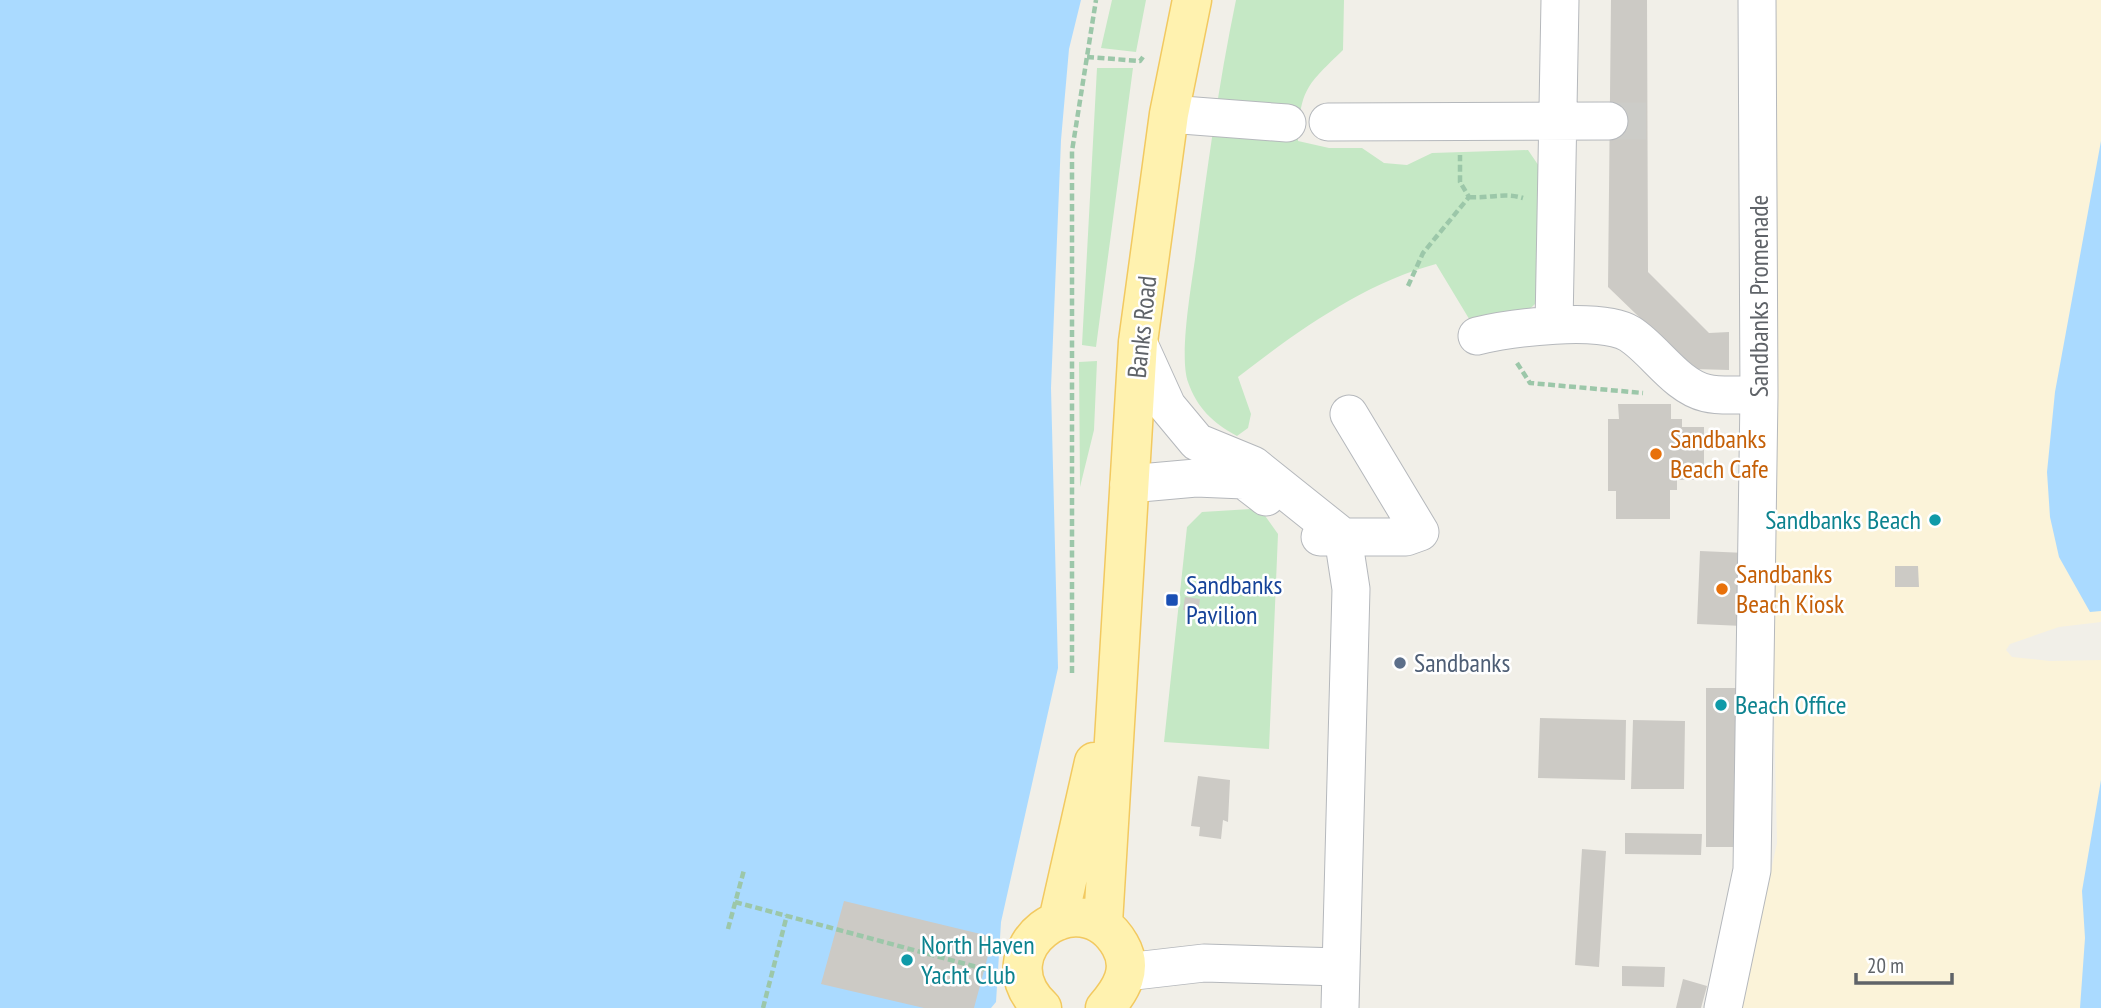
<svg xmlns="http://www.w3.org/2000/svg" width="2101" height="1008" viewBox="0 0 2101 1008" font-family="'PT Sans Narrow',sans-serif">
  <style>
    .green { fill: #c5e8c5 }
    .sand { fill: #fbf3d9 }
    .water { fill: #aadaff }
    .building { fill: #cccac5 }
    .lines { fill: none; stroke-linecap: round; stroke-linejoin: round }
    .minor-tunnel { stroke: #ccccc8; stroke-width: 37; stroke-dasharray: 37 18; stroke-linecap: butt }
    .minor-casing { stroke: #b5b8bc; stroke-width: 39 }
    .major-casing { stroke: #f2c960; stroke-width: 41 }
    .path { stroke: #9cc7a9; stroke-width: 4.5; stroke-dasharray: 7 3.5; stroke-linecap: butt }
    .minor { stroke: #fff; stroke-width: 37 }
    .major { stroke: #fff2af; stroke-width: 38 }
    .food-dot { fill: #e8710a; stroke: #fff; stroke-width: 2.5 }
    .culture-dot { fill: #0f9aa8; stroke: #fff; stroke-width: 2.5 }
    .transit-dot { fill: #1a4fb4; stroke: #fff; stroke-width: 2.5 }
    .service-dot { fill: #5c6f8a; stroke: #fff; stroke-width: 2.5 }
    .labels { text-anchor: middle; stroke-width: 5; stroke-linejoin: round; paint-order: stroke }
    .street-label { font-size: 26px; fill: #5f6368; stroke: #fff }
    .food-label { font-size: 26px; fill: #c56008; stroke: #fff; text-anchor: start }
    .culture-label { font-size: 26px; fill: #0d838f; stroke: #fff; text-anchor: start }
    .transit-label { font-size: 26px; fill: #164399; stroke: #fff; text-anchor: start }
    .service-label { font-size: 26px; fill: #4e5e75; stroke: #fff; text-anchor: start }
  </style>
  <rect width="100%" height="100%" fill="#f1efe8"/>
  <path class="green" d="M1112,0h34l-10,52 -35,-4z
    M1236,0h108l-1,50c-36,35 -43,39 -45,91l31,7h33l22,15 23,2 25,-12 96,-3 17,25 3,117 -29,27 -45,8 -38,-63c-72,19 -140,68 -198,113l13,37 -3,14 -11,8c-24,-13 -40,-28 -49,-54 -9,-26 3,-94 7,-123 12,-87 23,-173 41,-259z
    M1097,68h36l-37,279 -14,-2z
    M1097,361l-3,69 -14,57 -1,-125z
    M1251,509l12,4 15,21 -9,215 -105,-7 23,-215 15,-15z"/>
  <path class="sand" d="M1758,0h343v622l-42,5 -49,17 -4,6 6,7 38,4 51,-1v348h-360l36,-165z"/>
  <path class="water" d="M0,0h1081l-12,49 -8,91 -10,248 7,280 -57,254 -5,80 -5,6h-991z
    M2101,141v470l-11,1 -31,-55 -9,-40 -3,-45 8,-80z
    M2101,780v228h-21l5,-70 -3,-47z"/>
  <path class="building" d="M1611,0h36l1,272 61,61 20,-1v38l-36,-1 -85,-82z
    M1618,404h53v15h11v8h22v53h-27v10h-7v29h-54v-28h-8v-72h11z
    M1700,551l46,2 -3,73 -46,-2z
    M1895,566h23l1,21h-24z
    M1185,597l15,2 -2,13 -15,-2z
    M1706,688h30v159h-30z
    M1540,718l86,2 -1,60 -87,-2z
    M1633,720l52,1 -1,68h-53z
    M1198,776l32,4 -2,42 -5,-2 -2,19 -22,-3 1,-9 -9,-1z
    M1625,833l77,1 -1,21 -76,-1z
    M1582,849l24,2 -7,116 -24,-2z
    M844,901l149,36 -19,71h-50l-103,-24z
    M1622,966l43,1 -1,20 -42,-1z
    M1683,979l24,7 -6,22h-25z"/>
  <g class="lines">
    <path class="minor-tunnel" d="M1609,121h39"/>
    <g class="minor-casing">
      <path id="minor" d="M1169,114l118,9
        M1328,122l281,-1
        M1554,325l6,-325
        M1477,336c33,-8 124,-20 153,-2 25,16 46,52 76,59 16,4 37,1 53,2
        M1138,342l29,64 30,36 56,23 90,72 8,52 -11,419
        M1129,484l67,-6 48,2 22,17
        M1320,537h86l14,-5 -71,-118
        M1126,972l78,-9 136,4
        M1723,1008l29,-138 7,-475 -2,-395"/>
    </g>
    <g class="major-casing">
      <path id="major" d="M1058,921l36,-159
        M1103,923l35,-581 31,-228 23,-114
        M1042,1008c-61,-57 38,-132 78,-63 14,24 1,45 -15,63"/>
    </g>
    <path class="path" d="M1087,57l53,4 3,-4
      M1469,197c19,2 34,-5 54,1
      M1408,286l15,-33 46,-56 -9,-15v-27
      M1517,363l13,20 113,10
      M1072,673v-522l24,-151
      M735,902l253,68
      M728,929l16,-59
      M763,1008l24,-93"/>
    <use href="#minor" class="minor"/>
    <use href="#major" class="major"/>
  </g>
  <g class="food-dot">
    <circle cx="1656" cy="454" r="7"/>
    <circle cx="1722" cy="589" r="7"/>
  </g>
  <g class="culture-dot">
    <circle cx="1935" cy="520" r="7"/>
    <circle cx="1721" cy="705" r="7"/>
    <circle cx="907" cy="960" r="7"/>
  </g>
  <rect class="transit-dot" x="1165" y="593" width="14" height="14" rx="3.5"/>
  <circle class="service-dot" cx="1400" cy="663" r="7"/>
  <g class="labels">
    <g class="street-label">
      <text transform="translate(1759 296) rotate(-90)" y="9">Sandbanks Promenade</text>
      <text transform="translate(1142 327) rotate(-84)" y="9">Banks Road</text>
    </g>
    <g class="food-label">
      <text x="1670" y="448">Sandbanks<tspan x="1670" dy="30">Beach Cafe</tspan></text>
      <text x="1736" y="583">Sandbanks<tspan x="1736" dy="30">Beach Kiosk</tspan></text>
    </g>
    <g class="culture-label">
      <text x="1921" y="529" text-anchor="end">Sandbanks Beach</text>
      <text x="1735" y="714">Beach Office</text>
      <text x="921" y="954">North Haven<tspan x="921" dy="30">Yacht Club</tspan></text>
    </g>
    <g class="transit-label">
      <text x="1186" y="594">Sandbanks<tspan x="1186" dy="30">Pavilion</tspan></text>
    </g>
    <g class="service-label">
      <text x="1414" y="672">Sandbanks</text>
    </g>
  </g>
  <path d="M1856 973v10h96v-10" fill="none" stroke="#5f6368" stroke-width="3.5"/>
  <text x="1867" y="973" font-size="21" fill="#5f6368" stroke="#ffffff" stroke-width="5" paint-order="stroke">20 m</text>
</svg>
